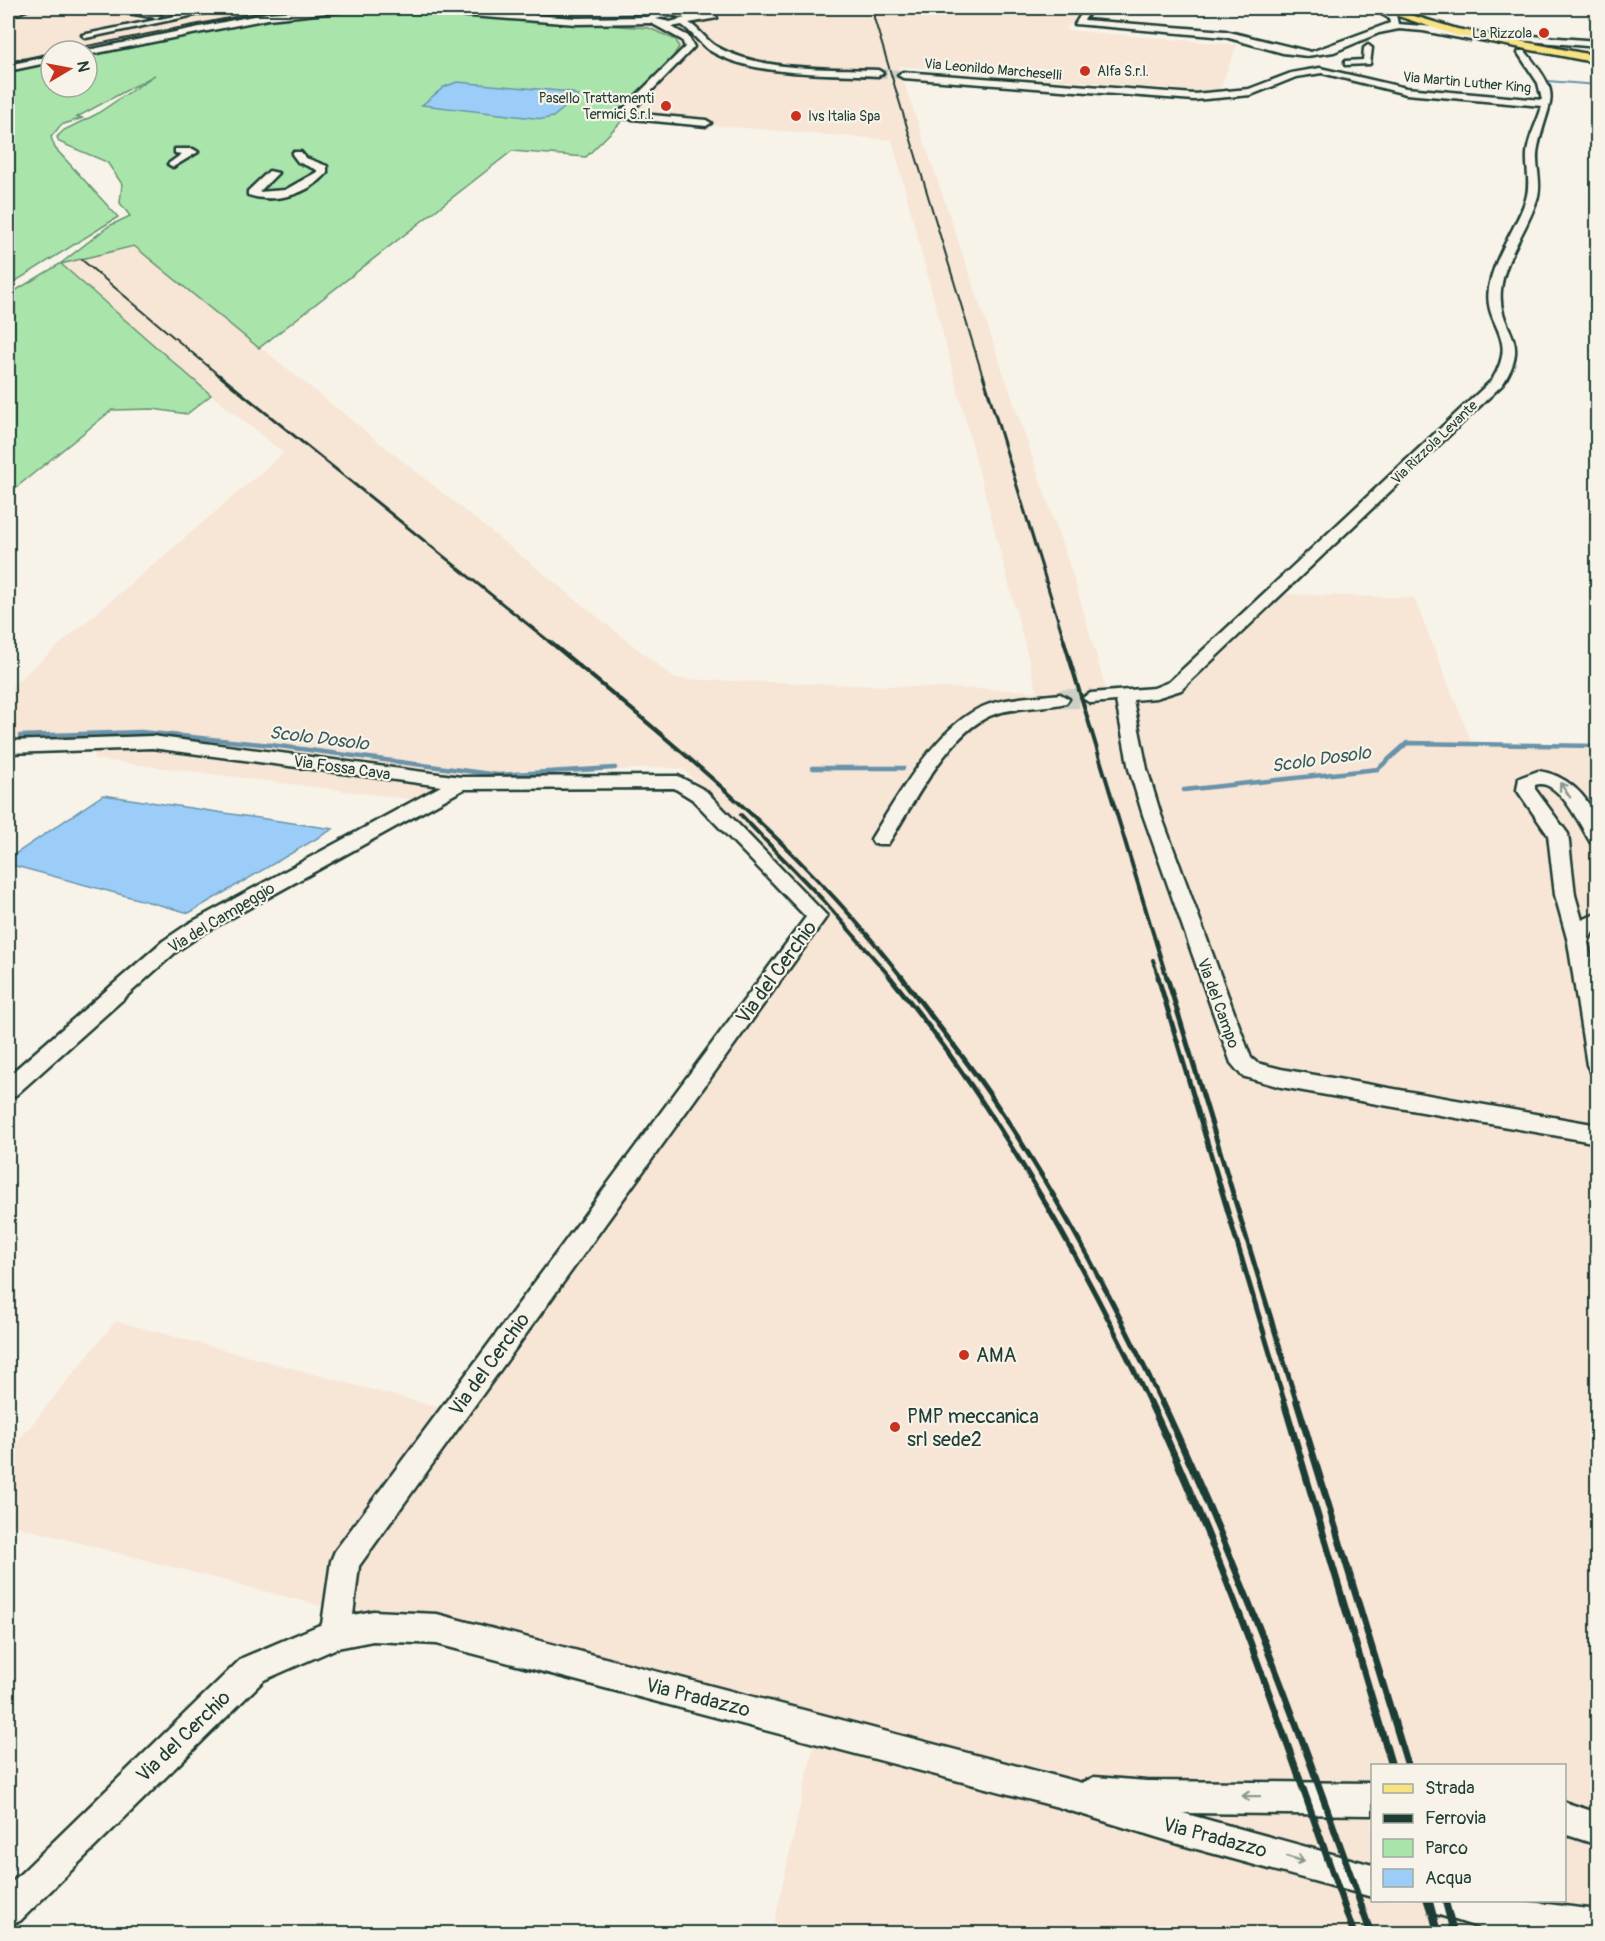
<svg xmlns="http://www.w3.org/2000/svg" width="1605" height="1941" viewBox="0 0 1605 1941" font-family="Pangolin,sans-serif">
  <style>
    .built { fill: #f7e5d5; fill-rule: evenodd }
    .green { fill: #a9e5ab; stroke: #649170; stroke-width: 1.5 }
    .water { fill: #9bcdf8; stroke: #6993aa; stroke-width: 1.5 }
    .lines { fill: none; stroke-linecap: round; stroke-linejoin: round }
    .stream-far1 { stroke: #6993aa; stroke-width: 2 }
    .stream { stroke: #6993aa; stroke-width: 4.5 }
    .minor-tunnel-far1 { stroke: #cccfc4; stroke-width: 9; stroke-dasharray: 9 4.5; stroke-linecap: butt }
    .minor-tunnel { stroke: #cccfc4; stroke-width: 19; stroke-dasharray: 19 10; stroke-linecap: butt }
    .minor-casing { stroke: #1f3d34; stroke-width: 5 }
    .major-casing { stroke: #1f3d34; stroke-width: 5 }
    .minor { fill: #f7f3e8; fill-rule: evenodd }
    .major { fill: #f8e281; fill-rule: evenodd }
    .rail-far4 { stroke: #1f3d34; stroke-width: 2 }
    .rail-far3 { stroke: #1f3d34; stroke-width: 3 }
    .rail-far2 { stroke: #1f3d34; stroke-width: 4 }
    .rail-far1 { stroke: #1f3d34; stroke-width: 5 }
    .rail { stroke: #1f3d34; stroke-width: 7 }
    .oneway { stroke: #8b988e }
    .poi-dot { fill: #c8321e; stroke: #f7f3e8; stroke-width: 2 }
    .labels { text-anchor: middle; stroke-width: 4.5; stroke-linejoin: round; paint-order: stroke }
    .far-poi-label { font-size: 14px; fill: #1f3d34; stroke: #f7f3e8; text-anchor: end }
    .far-street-label { font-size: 14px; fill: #1f3d34; stroke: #f7f3e8 }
    .street-label { font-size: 16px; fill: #1f3d34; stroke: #f7f3e8 }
    .water-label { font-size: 18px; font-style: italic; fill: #385a5b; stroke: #f7f3e8 }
    .near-street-label { font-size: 20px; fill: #1f3d34; stroke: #f7f3e8 }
    .near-poi-label { font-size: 20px; fill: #1f3d34; stroke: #f7f3e8; text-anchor: start }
  </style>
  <rect width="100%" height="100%" fill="#f7f3e8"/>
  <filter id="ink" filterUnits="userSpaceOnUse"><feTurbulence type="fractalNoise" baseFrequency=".0167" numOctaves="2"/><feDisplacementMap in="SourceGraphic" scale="12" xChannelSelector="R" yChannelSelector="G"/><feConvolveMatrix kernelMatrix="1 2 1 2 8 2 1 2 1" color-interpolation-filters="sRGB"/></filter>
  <g filter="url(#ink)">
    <path class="built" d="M8,8h281l-216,43h-22v5l-43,9z
      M337,8h747l-19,22 172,15 -19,48 -319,-27 2,7h-5l1,5 6,2 170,496 34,117h-16l3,11 16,1 56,-8 23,-14 51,-47 38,-42 136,4 58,146 125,3v1186h-825l44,-198 -808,-211v-70l108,-133 324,87 375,-507 -132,-132 -23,-2 -165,12 -70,22 -331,-42 1,-21 -87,4v-53l276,-236 -73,-58 -151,-131 74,-18 541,433 362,12 -145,-551 -280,-23 59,-57 7,-13 -2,-8 -27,-11 -223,-17h-88zM1372,1766h192v134h-192z"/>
    <path class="green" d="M380,10l269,18 27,12 3,7 -8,13 -59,56 13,2 -39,39 -74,-6 -253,197 -125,-102 -73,18 150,131 -24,19 -34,-5 -41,1 -104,84v-199l52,-31 49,-38 21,-10 -10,-13 2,-19 -15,-22 -48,-20 -2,-5 7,-7 31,-15 60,-40 -78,42 6,1 -22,7 -10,12 4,11 63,69 -110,69v-212l13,-7 30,-6v26h36v-33l164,-33z"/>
    <path class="water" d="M457,82l114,10 7,4 -25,21 -10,2 -121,-14 22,-18z
      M103,795l230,34 -144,84 -181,-49v-5z"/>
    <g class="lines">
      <path class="stream-far1" d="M451,8l87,7
        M553,17l92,-3
        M1547,81l51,4"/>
      <path class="stream" d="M20,736l121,-4 130,13 227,30 117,-7
        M813,768h90
        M1184,790l194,-21 29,-26 191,3"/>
      <path class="minor-tunnel-far1" d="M878,73l25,2"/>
      <path class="minor-tunnel" d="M1060,699l31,-1"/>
      <g class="minor-casing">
        <path id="minor" d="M21,8h11l-24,9v-5z
          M64,8h25l-4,3z
          M100,8h19l42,7 -4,3z
          M214,8h14l-142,30 -4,-3z
          M346,8h30l-108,11 -181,36v-4h-4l185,-38z
          M402,8h30l144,10 72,-1c16,-14 46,-4 66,-4l3,5 -28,5c11,6 17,18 28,24 47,25 109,21 161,23l5,3 -5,3c-50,-3 -125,1 -169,-26 -10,-7 -17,-18 -27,-25l-11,2 17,9 6,11 -64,66 76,7 5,3 -5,3 -84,-8 -5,-3 68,-68 -3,-7 -31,-17 -75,1 -170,-13zM671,15l14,3 -15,4 -14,-3z
          M1085,8h8l-9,12 141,11 86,21 79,-29 -1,-5 -18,-10h10l15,7 2,9 37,3 39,10 -4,3 -47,-9 -24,-2 -20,4 -45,19 -27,4 -24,-3 -58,-16 -150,-13z
          M1519,35l79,6v6l-82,-7 -1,-2z
          M1368,45l4,3 -2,16 -25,1v-4l18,-1 1,-12z
          M1519,51h6c39,48 25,43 13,96 -4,17 4,32 0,49 -9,32 -34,61 -37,94 -4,43 33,46 1,95l-321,305 -25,8 -23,2 14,69 14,46 90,243 6,5 24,6 317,56v18l-317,-56 -39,-11 -11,-13 -88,-248 -14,-46 -13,-68 -25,2 -9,-5 9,-5 63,-5 15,-6 323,-302c28,-45 -9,-53 -3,-92 5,-32 27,-59 37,-89 5,-17 0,-29 1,-45 1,-17 11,-32 15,-48l-136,-12 -84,-21 -26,4 -45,18 -57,5 -291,-22 -5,-3 5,-3 291,22 55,-5 42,-16 29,-5 86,20 136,12 -4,-17 -20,-30z
          M51,56v6l-43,9v-6z
          M175,149h18l5,3 -25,15 -5,-3 14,-10 -7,-1z
          M293,152h8l5,6 21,8v7c-18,21 -52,31 -79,22v-4l21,-20 9,2 -19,19 26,-2 32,-18v-2l-19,-8 -6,-8z
          M1060,694l9,5 -3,4c-22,5 -46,4 -68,10 -47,13 -85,92 -110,131h-14l-3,-5c27,-43 68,-117 116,-134 22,-8 50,-8 73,-11z
          M152,736l309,41 217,-1 28,15 121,125 -468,650 -6,49 20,-4 64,3 645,169 12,-6 53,4 225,2v32l-189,-2 189,52v32l-190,-52 -124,-38 -621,-163 -64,-3 -36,7 -73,32 -244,241 -12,4v-39l234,-228 80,-34 9,-63 4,-10 471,-634 -114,-118 -18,-11 -210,1 -262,145 -25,17 -161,144 -8,3v-22l155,-135 25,-17 253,-138 -289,-38 -144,5v-12z
          M1538,771c27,3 50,24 59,50 2,6 1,16 1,23l-7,-1c-10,-16 -33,-67 -56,-58v4l33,45 7,61 7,25 16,-7v16l-5,3 -5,10 10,54v77l-8,-2 -3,-6 -19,-123 -13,-47 -7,-60 -31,-45 2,-12z
          M1564,1802l34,11v32l-34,-11z
          M1426,1900h86l86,10v24l-105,-2 -63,-20z"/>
      </g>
      <g class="major-casing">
        <path id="major" d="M1374,8h14l69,21 141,27v7l-143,-28z"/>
      </g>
      <use href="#minor" class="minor"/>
      <use href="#major" class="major"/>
      <path class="rail-far4" d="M874,8v10l109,359
        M62,51l218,-43
        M8,62l43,-9
        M82,260l139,117"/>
      <path class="rail-far3" d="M219,375l332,268
        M983,375l82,268"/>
      <path class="rail-far2" d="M549,641c126,104 254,207 354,338
        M1064,641l103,338
        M741,815l83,86 68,78
        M1153,960l6,19"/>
      <path class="rail-far1" d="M890,977c106,129 189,277 260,427
        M902,977c24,33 50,65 74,98 73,102 133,216 186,329
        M1158,977l127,427
        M1167,977l130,427"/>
      <path class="rail" d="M1150,1402c81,172 141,353 204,532
        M1162,1402c81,173 147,352 209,532
        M1284,1402l108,364
        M1297,1402l111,364
        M1429,1900l9,34
        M1445,1900l9,34"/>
    </g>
    <defs><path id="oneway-shaft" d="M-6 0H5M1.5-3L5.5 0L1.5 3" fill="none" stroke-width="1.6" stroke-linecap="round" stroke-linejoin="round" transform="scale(1.5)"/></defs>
    <g class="oneway">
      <use href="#oneway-shaft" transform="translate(1565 790) rotate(-125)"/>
      <use href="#oneway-shaft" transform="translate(1251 1796) rotate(-179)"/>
      <use href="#oneway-shaft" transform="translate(1296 1859) rotate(16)"/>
    </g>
  </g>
  <g class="poi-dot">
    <circle cx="1544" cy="33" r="6"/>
    <circle cx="1085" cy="71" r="6"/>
    <circle cx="666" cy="106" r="6"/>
    <circle cx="796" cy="116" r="6"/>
    <circle cx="964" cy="1355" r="6"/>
    <circle cx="895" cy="1427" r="6"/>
  </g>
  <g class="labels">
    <g class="far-poi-label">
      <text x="1532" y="38">La Rizzola</text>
      <text x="1097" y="76" text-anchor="start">Alfa S.r.l.</text>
      <text x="654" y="103">Pasello Trattamenti<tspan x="654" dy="16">Termici S.r.l.</tspan></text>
      <text x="808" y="121" text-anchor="start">Ivs Italia Spa</text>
    </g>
    <g class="far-street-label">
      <text transform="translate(993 69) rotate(5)" y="5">Via Leonildo Marcheselli</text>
      <text transform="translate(1467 82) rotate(5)" y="5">Via Martin Luther King</text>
      <text transform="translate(1434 442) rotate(-44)" y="5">Via Rizzola Levante</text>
    </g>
    <g class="street-label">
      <text transform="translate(342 767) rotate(8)" y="6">Via Fossa Cava</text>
      <text transform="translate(221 917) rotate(-31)" y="6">Via del Campeggio</text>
      <text transform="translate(1219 1003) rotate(70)" y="6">Via del Campo</text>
    </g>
    <g class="water-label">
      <text transform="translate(319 738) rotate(7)" y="6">Scolo Dosolo</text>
      <text transform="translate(1321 759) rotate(-8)" y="6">Scolo Dosolo</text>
    </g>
    <g class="near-street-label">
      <text transform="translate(776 972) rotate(-54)" y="7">Via del Cerchio</text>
      <text transform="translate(489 1364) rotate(-54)" y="7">Via del Cerchio</text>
      <text transform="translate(698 1697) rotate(14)" y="7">Via Pradazzo</text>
      <text transform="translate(183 1736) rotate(-44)" y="7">Via del Cerchio</text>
      <text transform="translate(1215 1837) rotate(15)" y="7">Via Pradazzo</text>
    </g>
    <g class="near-poi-label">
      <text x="976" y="1362">AMA</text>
      <text x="907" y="1423">PMP meccanica<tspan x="907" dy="23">srl sede2</tspan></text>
    </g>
  </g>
  <rect width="1605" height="1941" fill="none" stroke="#f7f3e8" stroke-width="30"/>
  <rect x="15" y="15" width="1575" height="1911" fill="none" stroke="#1f3d34" stroke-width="2" filter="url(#ink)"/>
  <rect x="1371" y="1764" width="195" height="138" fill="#f7f3e8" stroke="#a1aaa0" stroke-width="1.5"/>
  <rect x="1383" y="1784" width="30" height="9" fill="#f8e281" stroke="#a1aaa0" stroke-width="1.5"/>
  <text x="1425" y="1794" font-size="18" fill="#1f3d34">Strada</text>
  <rect x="1383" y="1814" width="30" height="9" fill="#1f3d34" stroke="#a1aaa0" stroke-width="1.5"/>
  <text x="1425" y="1824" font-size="18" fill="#1f3d34">Ferrovia</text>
  <rect x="1383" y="1839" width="30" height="18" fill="#a9e5ab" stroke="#a1aaa0" stroke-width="1.5"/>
  <text x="1425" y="1854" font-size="18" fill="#1f3d34">Parco</text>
  <rect x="1383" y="1869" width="30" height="18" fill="#9bcdf8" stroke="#a1aaa0" stroke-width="1.5"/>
  <text x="1425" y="1884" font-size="18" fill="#1f3d34">Acqua</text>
  <g transform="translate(69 69) rotate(80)"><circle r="28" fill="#f7f3e8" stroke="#a1aaa0" stroke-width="1.5"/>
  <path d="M0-4.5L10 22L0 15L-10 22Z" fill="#c8321e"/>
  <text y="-9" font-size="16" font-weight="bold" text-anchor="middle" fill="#1f3d34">N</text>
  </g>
</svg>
